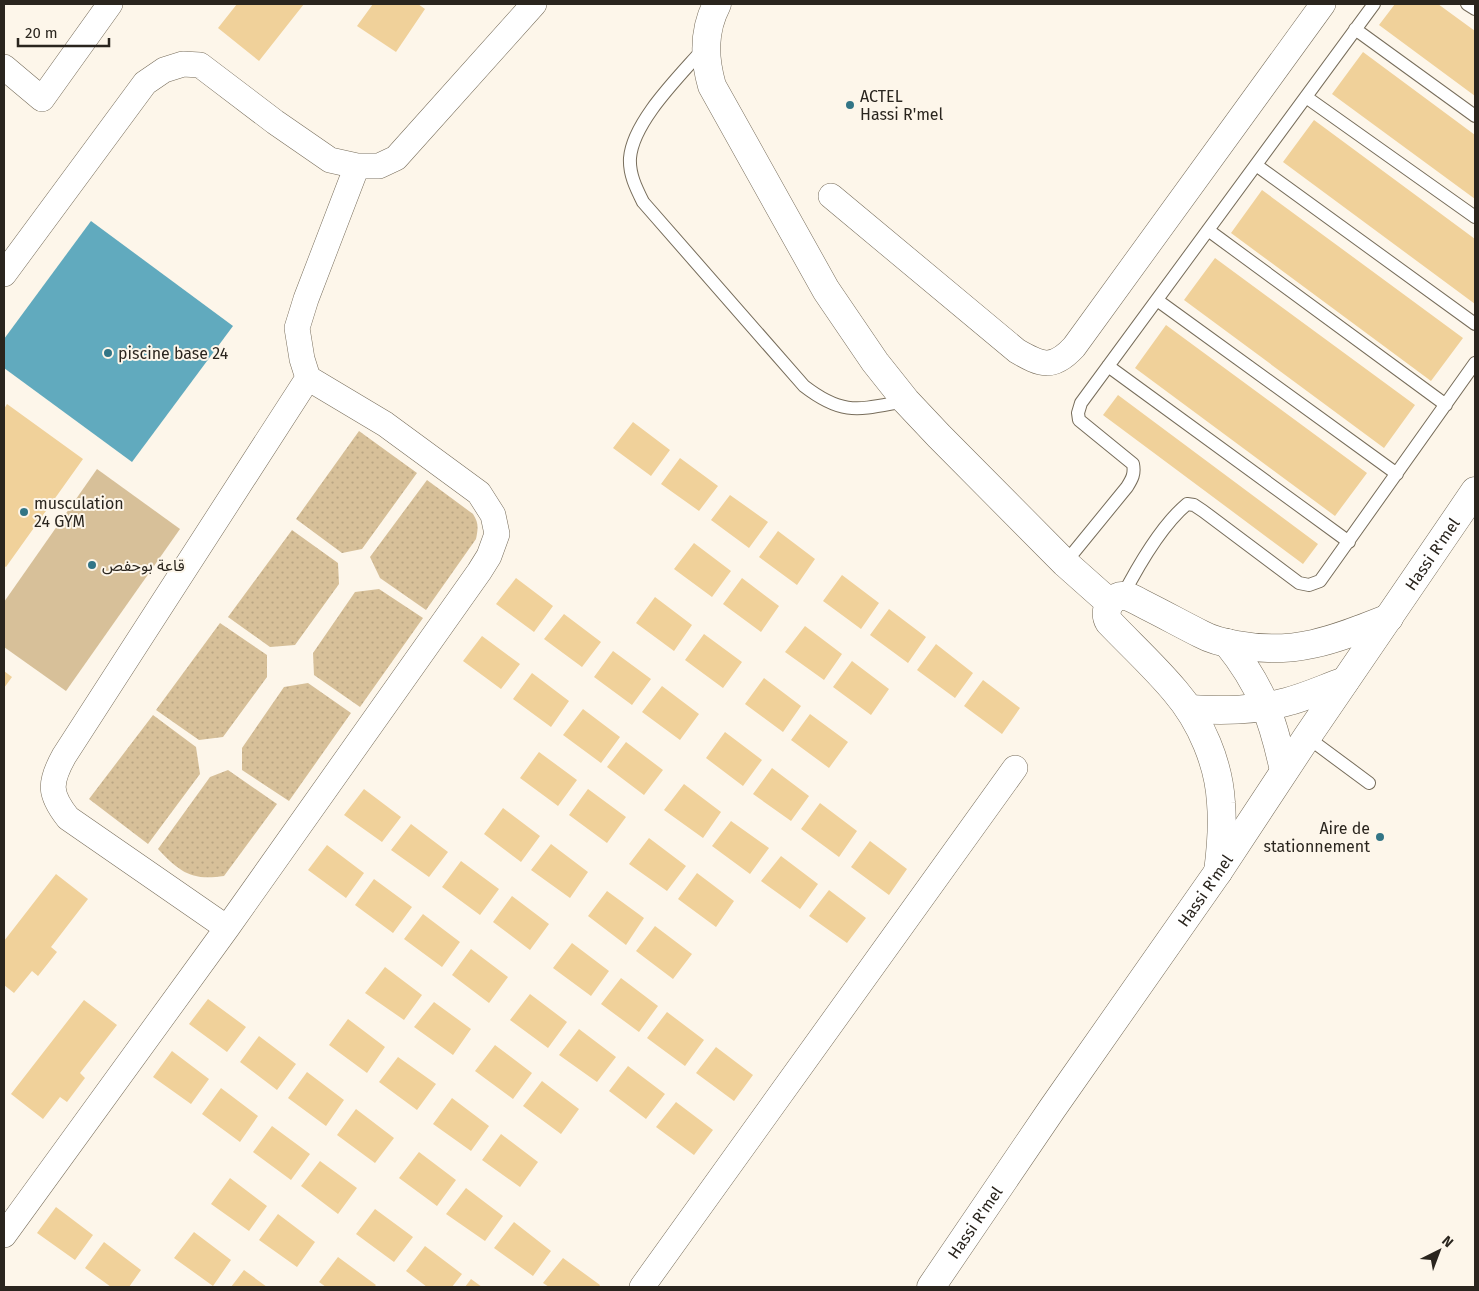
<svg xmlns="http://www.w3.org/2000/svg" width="1479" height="1291" viewBox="0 0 1479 1291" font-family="'Fira Sans','Noto Sans Arabic',sans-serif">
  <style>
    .grass { fill: url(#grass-dots) }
    .garden { fill: #d7c099 }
    .water { fill: #61aabe }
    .building { fill: #f0d19a }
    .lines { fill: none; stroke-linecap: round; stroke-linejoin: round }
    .service-casing { stroke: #776d5b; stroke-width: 14 }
    .minor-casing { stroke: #776d5b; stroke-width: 26 }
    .tertiary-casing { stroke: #776d5b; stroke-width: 29 }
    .secondary-casing { stroke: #776d5b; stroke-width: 29 }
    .service { stroke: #fff; stroke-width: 12 }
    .minor { stroke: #fff; stroke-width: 25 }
    .tertiary { stroke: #fff; stroke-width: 28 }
    .secondary { stroke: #fff; stroke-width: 28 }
    .poi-dot { fill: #327586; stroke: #fdf6ea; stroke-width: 2 }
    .labels { text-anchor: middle; stroke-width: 4; stroke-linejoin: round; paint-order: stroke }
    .poi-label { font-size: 16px; fill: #2a251e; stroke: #fdf6ea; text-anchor: start }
    .street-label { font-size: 16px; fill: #2a251e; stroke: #fdf6ea }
  </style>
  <defs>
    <pattern id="grass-dots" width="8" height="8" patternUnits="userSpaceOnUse" patternTransform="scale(1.25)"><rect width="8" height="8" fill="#d7c099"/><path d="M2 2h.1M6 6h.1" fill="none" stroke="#b9a583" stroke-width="1.8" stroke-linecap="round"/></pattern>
  </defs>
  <rect width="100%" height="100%" fill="#fdf6ea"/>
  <path class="grass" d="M359,431l58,42 -55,76 -20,4 -46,-34z
    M427,480l46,34c6,9 5,15 3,25l-50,71 -46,-32 -10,-21z
    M292,530l46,33 1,21 -44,61 -25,2 -42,-30z
    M379,589l44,29 -63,89 -46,-32 -1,-22 42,-61z
    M220,623l47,32v22l-44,60 -24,3 -43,-30z
    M308,683l43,30 -62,88 -47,-31v-22l42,-61z
    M153,715l43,32 4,27 -52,70 -59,-45z
    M228,770l49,34 -53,72c-33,5 -44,-4 -66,-27l52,-72z"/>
  <path class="garden" d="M97,469l83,60 -114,162 -62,-44v-45z"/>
  <path class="water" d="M91,221l142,105 -101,136 -128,-94v-29z"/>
  <path class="building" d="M237,4h67l-45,57 -41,-33z
    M373,4h45l7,5 -29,43 -39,-26z
    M1395,4h43l37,27v65l-96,-71z
    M1363,52l112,83v64l-143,-105z
    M1314,120l161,119v65l-192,-142z
    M1262,190l201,148 -32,43 -200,-148z
    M1215,258l200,147 -31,43 -200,-148z
    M1166,325l201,148 -32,43 -200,-148z
    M1118,395l200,149 -15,20 -200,-149z
    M7,404l76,55 -77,108 -2,-1v-157z
    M633,422l37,28 -19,26 -38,-28z
    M680,458l38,28 -19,25 -38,-27z
    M730,495l38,27 -19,26 -38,-28z
    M778,531l37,28 -18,26 -38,-28z
    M694,543l37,28 -19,26 -38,-28z
    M842,575l37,28 -18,26 -38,-28z
    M516,578l37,28 -19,26 -38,-28z
    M742,578l37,28 -18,26 -38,-28z
    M655,597l37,28 -18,26 -38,-28z
    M889,609l37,28 -18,26 -38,-28z
    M564,614l37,28 -19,25 -38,-28z
    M805,626l37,28 -18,26 -39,-28z
    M704,634l38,28 -19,26 -38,-28z
    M482,636l38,28 -19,25 -38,-28z
    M936,644l37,29 -18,25 -38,-28z
    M613,651l38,28 -19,26 -38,-28z
    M852,661l37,28 -18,26 -38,-28z
    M4,671l8,6 -8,11z
    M532,673l37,28 -18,26 -38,-28z
    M764,678l37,28 -18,26 -38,-28z
    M983,680l37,28 -18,26 -38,-28z
    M662,686l37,28 -19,26 -38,-28z
    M583,709l37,28 -19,26 -38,-28z
    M810,714l38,28 -19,26 -38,-28z
    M725,732l37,28 -19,26 -37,-28z
    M626,742l37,28 -19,25 -37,-28z
    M539,752l38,28 -19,26 -38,-28z
    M772,768l37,28 -18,25 -38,-27z
    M684,784l37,28 -18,26 -39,-28z
    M364,789l37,28 -19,25 -38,-27z
    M588,789l38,28 -19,26 -38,-28z
    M820,803l37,28 -18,26 -38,-28z
    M503,808l37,28 -19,26 -37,-28z
    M731,821l38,27 -19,26 -38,-28z
    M411,824l37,28 -19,25 -38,-27z
    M649,838l37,28 -19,25 -38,-27z
    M870,841l37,28 -18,26 -38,-28z
    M551,844l37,28 -18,26 -39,-28z
    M327,845l37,28 -18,25 -38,-28z
    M781,856l37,28 -18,25 -39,-28z
    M461,861l38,28 -19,26 -38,-28z
    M697,873l37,28 -18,26 -38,-28z
    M56,874l32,25 -37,48 6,5 -19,24 -6,-5 -18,22 -10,-8v-44z
    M374,879l38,28 -19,26 -38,-28z
    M829,890l37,28 -19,25 -38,-27z
    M607,891l37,27 -18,27 -38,-29z
    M512,896l37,28 -19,26 -37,-28z
    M423,914l37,28 -18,25 -38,-28z
    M655,926l37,28 -19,25 -37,-28z
    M572,943l37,28 -18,25 -38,-28z
    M471,949l37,28 -19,26 -37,-28z
    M385,967l37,28 -18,25 -39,-27z
    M621,978l37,28 -19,26 -38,-28z
    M530,994l37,28 -19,26 -38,-28z
    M208,999l38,28 -19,25 -38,-28z
    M84,1000l33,25 -37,48 5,5 -18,24 -7,-5 -17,22 -32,-25z
    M434,1002l37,27 -18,26 -39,-28z
    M667,1012l37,28 -19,26 -38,-28z
    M348,1019l37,28 -18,26 -38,-28z
    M579,1029l37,28 -19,25 -38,-27z
    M259,1036l37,28 -19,26 -37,-28z
    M495,1045l37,28 -19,26 -38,-28z
    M716,1047l37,28 -19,26 -38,-28z
    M172,1051l37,28 -18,25 -38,-27z
    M398,1057l38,27 -19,26 -38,-28z
    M628,1066l37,28 -19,25 -37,-28z
    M307,1072l37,28 -18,26 -38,-28z
    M542,1081l37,28 -18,25 -38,-28z
    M221,1088l37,28 -18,26 -38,-28z
    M452,1098l37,28 -18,25 -38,-27z
    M676,1102l37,28 -19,25 -38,-28z
    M356,1109l38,29 -19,25 -38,-28z
    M272,1126l38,28 -19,26 -38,-28z
    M501,1134l37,28 -18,25 -38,-27z
    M419,1152l37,28 -19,26 -38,-28z
    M320,1161l37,27 -19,26 -37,-28z
    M230,1178l37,28 -18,25 -38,-27z
    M466,1188l37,28 -18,25 -39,-27z
    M56,1207l37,28 -18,25 -38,-27z
    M375,1209l38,28 -19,25 -38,-28z
    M278,1214l37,28 -18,25 -38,-27z
    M514,1222l37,29 -18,25 -39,-28z
    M194,1232l37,28 -18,26 -39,-28z
    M104,1242l37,28 -12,17h-18l-26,-19z
    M425,1246l37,28 -10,13h-25l-21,-16z
    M338,1257l38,28 -2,2h-48l-7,-5z
    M563,1258l37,27 -1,2h-50l-6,-4z
    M244,1270l23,17h-36z
    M471,1279l11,8h-17z"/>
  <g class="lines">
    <g class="service-casing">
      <path id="service" d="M1467,4l8,5
        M1355,29l120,87
        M704,48c-24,28 -71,73 -74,110 -1,16 6,30 13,44l161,184c40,31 56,23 102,15
        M1306,97l169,120
        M1256,165l219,159
        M1208,230l238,175
        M1157,300l240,174
        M1108,366l241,176
        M1065,563l62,-76c5,-8 8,-13 6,-23l-54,-44 -1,-7 3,-10 293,-399
        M1122,597c15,-29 40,-72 65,-93l7,1 9,6 96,72 10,2 11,-4 155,-218
        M1307,737l62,46"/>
    </g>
    <g class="minor-casing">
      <path id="minor" d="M4,67l38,32 68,-95
        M831,196l186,155c24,14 36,19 57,-4l249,-343
        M4,274l141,-191 19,-13 19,-6 17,1 75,57 55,38 27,6h22l17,-8 138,-154
        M227,928l-159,-110c-19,-24 -19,-35 -4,-62l244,-378
        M4,1235l223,-307 252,-356 10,-16 8,-22 -4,-19 -14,-22 -94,-69 -77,-46 -6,-19 -5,-31 9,-29 51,-133
        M642,1287l373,-519"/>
    </g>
    <g class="tertiary-casing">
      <path id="tertiary" d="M717,4c-14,27 -13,54 -5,82l114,204 49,72 31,39 33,35 126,127 45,40
        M1218,872c3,-23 5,-46 3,-69 -2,-39 -20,-82 -46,-112 -20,-24 -44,-46 -66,-69 -7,-12 3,-28 17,-26 7,2 15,7 21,10 18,9 36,19 54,28 11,6 24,9 36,11 58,11 99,-6 152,-27"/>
    </g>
    <g class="secondary-casing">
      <g id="secondary">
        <path d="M1227,643c34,42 46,76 57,128"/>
        <path d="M1189,709c33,2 65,2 97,-7 20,-5 39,-14 59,-21"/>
        <path id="s1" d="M931,1287l121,-178 166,-237 89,-135 168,-246"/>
      </g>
    </g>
    <use href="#service" class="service"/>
    <use href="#minor" class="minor"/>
    <use href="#tertiary" class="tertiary"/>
    <use href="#secondary" class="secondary"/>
  </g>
  <g class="poi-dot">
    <circle cx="850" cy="105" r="5"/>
    <circle cx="108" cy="353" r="5"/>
    <circle cx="24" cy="512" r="5"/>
    <circle cx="92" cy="565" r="5"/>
    <circle cx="1380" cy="837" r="5"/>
  </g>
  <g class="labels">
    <g class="poi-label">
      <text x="860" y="102">ACTEL<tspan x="860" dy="18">Hassi R'mel</tspan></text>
      <text x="118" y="359">piscine base 24</text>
      <text x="34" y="509">musculation<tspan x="34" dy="18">24 GYM</tspan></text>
      <text x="102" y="571">قاعة بوحفص</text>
      <text x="1370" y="834" text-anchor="end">Aire de<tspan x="1370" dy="18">stationnement</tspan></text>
    </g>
    <g class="street-label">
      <text dy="6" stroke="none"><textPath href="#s1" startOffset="888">Hassi R'mel</textPath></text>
      <text dy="6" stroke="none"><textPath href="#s1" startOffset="482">Hassi R'mel</textPath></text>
      <text dy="6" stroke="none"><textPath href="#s1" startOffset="78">Hassi R'mel</textPath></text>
    </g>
  </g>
  <rect width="1479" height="1291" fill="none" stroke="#2a251e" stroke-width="10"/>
  <g transform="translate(1439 1251) rotate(42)" stroke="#fdf6ea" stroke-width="4" paint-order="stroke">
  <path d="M0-4L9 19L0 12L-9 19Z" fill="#2a251e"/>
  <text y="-8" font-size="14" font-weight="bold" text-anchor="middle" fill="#2a251e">N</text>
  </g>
  <path d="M18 38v8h91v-8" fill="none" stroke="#2a251e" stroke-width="2.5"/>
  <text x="25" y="38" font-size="15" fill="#2a251e" stroke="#fdf6ea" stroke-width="4" paint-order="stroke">20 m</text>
</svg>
